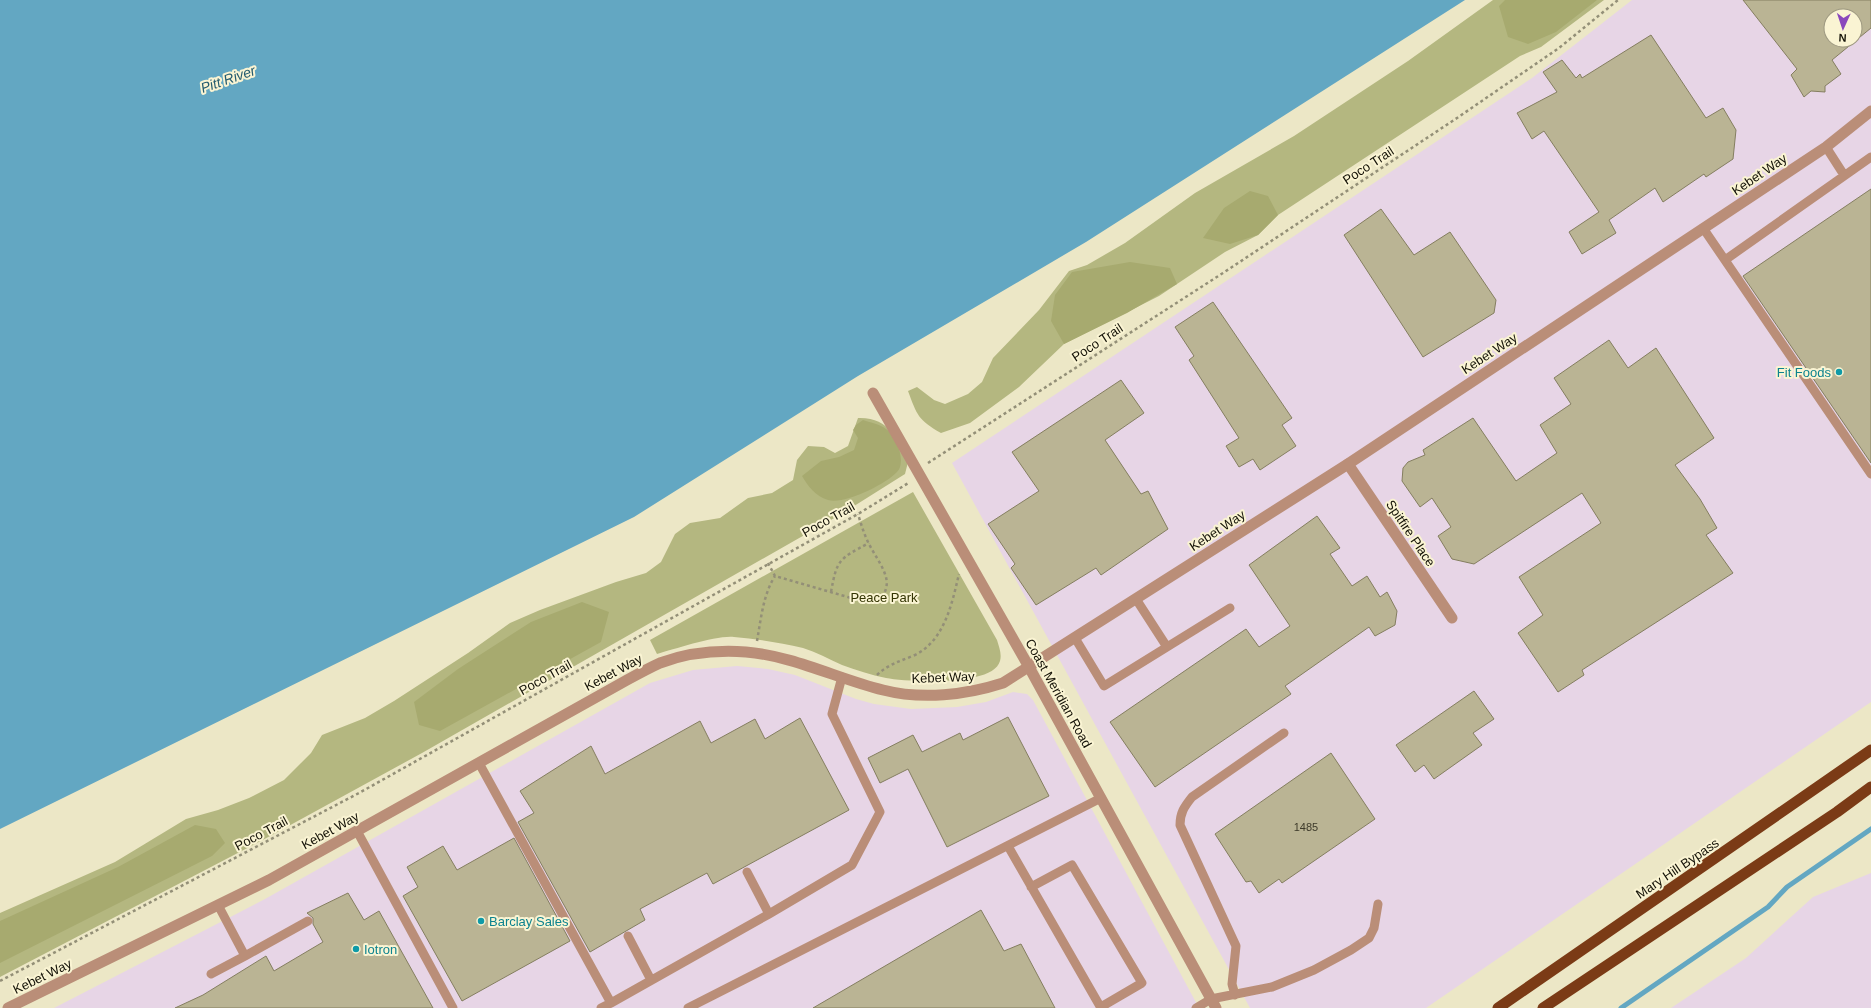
<svg xmlns="http://www.w3.org/2000/svg" width="1871" height="1008" viewBox="0 0 1871 1008" font-family="Helvetica,sans-serif">
  <style>
    .industrial { fill: #e7d5e6; fill-rule: evenodd }
    .green { fill: #b4b780 }
    .forest { fill: #a7aa6f }
    .water { fill: #63a7c2 }
    .lines { fill: none; stroke-linecap: round; stroke-linejoin: round }
    .stream { stroke: #63a7c2; stroke-width: 5 }
    .building { fill: #bab494; stroke: #847e60; fill-rule: evenodd }
    .path { stroke: #938f77; stroke-width: 2.5; stroke-dasharray: 3 3; stroke-linecap: butt }
    .service { stroke: #ba8e78; stroke-width: 9 }
    .minor { stroke: #ba8e78; stroke-width: 11 }
    .tertiary { stroke: #ba8e78; stroke-width: 11 }
    .trunk { stroke: #7b3b16; stroke-width: 11 }
    .culture-dot { fill: #0f9aa8; stroke: #faf4d3; stroke-width: 1.5 }
    .labels { text-anchor: middle; stroke-width: 4; stroke-linejoin: round; paint-order: stroke }
    .number-label { font-size: 11px; fill: #3d3a2a }
    .street-label { font-size: 13px; fill: #131106; stroke: #faf4d3 }
    .culture-label { font-size: 13px; fill: #0d838f; stroke: #faf4d3; text-anchor: start }
    .park-label { font-size: 13px; fill: #333403; stroke: #faf4d3 }
    .water-label { font-size: 14px; font-style: italic; fill: #245b6f; stroke: #faf4d3 }
  </style>
  <rect width="100%" height="100%" fill="#ece7c6"/>
  <path class="industrial" d="M1632,0h239v702l-445,306h-176l-298,-545 580,-385zM1831,16h24v24h-24z
    M737,666l31,3 27,6 61,24 18,5 37,5 46,-2 29,-5 27,-10 14,2 6,6 166,308h-1145l211,-109 385,-216 43,-13z
    M1871,873v135h-200l75,-50 67,-61z"/>
  <path class="green" d="M1493,0h111l-63,47 -21,9 -242,159 -20,20 -33,17 -66,44 -95,48 -45,43 -49,36 -29,10c-23,-13 -24,-18 -33,-42l9,-4 17,13 11,4 23,-10 14,-12 11,-24 46,-48 30,-39 18,-6 38,-22 70,-50 99,-57 114,-75z
    M858,418c32,-1 38,21 50,44l-3,12 -62,39 -421,240 -148,81 -274,143v-64l115,-51 71,-43 32,-9 31,-12 35,-18 27,-27 11,-18 43,-17 29,-17 74,-48 42,-30 30,-13 76,-28 30,-9 15,-11 14,-28 15,-11 30,-5 28,-20 24,-5 21,-13 4,-20 11,-14 16,1 11,6 13,-7z
    M913,492l84,148c2,7 5,14 3,21 -7,26 -93,21 -114,17 -15,-3 -30,-8 -44,-13 -13,-6 -26,-13 -39,-17 -22,-5 -46,-9 -69,-11 -17,-2 -59,12 -77,17l-7,-14z"/>
  <path class="forest" d="M1505,0h92l-41,32 -28,12 -20,-7 -9,-31z
    M1250,191l18,5 10,19 -20,20 -28,9 -27,-6 21,-30z
    M1130,262l40,6 7,16 -50,29 -63,31 -13,-23 4,-26 17,-23z
    M863,420c8,3 17,4 23,9 10,6 21,33 11,43 -11,12 -53,33 -69,28 -13,-4 -20,-14 -26,-24l19,-15 18,-4 15,-7 4,-12 -5,-8 3,-5z
    M582,602l27,10 -8,30 -161,89 -21,-6 -5,-23 44,-33 73,-47z
    M195,825l21,4 9,14 -13,13 -212,107v-42l118,-54z"/>
  <path class="water" d="M0,0h1465l-379,242 -228,134 -224,141 -634,312z"/>
  <g class="lines">
    <path class="stream" d="M1621,1008l147,-101 19,-20 84,-58"/>
  </g>
  <path class="building" d="M1743,0h128v28l-39,32 9,14 -16,12v6l-14,-1 -7,6 -13,-22 6,-6zM1831,16h24v24h-24z
    M1651,35l55,83 17,-10 13,22 -3,29 -27,18 -2,-3 -41,28 -8,-14 -46,32 7,13 -34,21 -13,-22 30,-20 -55,-81 -12,8 -15,-26 40,-21 -14,-20 19,-12 14,18 4,-4 2,4z
    M1871,189v274l-128,-187z
    M1381,209l33,46 36,-23 46,68 -2,13 -71,44 -79,-122z
    M1213,302l79,116 -10,7 14,21 -36,24 -7,-11 -14,8 -13,-21 13,-8 -50,-78 5,-4 -19,-29z
    M1609,340l19,28 28,-20 58,90 -39,27 25,34 17,29 -11,7 27,38 -151,97 2,5 -26,17 -40,-59 25,-18 -24,-38 82,-54 -19,-30 -108,71 -22,-5 -14,-23 13,-9 -19,-29 -12,9 -18,-26 1,-13 5,-6 17,-7 -2,-5 50,-32 43,63 41,-28 -17,-28 31,-21 -17,-26z
    M1121,380l23,33 -39,27 36,54 7,-3 20,38 -67,46 -5,-7 -60,37 -25,-37 4,-4 -27,-40 51,-33 -27,-39z
    M1317,516l23,32 -10,6 22,32 15,-10 13,21 7,-5 10,19 -2,14 -20,11 -6,-9 -84,59 6,8 -136,93 -45,-65 136,-93 13,18 31,-21 -41,-61z
    M1474,691l20,28 -21,14 9,12 -48,34 -10,-14 -9,7 -19,-27z
    M1008,717l41,79 -102,51 -39,-78 -28,14 -12,-25 45,-23 9,17 38,-19 3,7z
    M800,718l49,92 -136,74 -6,-11 -67,36 5,11 -55,32 -72,-130 16,-9 -14,-22 71,-45 14,28 95,-53 11,22 44,-24 10,20z
    M1331,753l44,66 -93,64 -3,-4 -20,14 -8,-12 -5,1 -31,-48z
    M514,838l56,103 -108,60 -59,-105 15,-9 -11,-20 36,-21 14,24z
    M348,893l16,27 15,-9 54,97h-258l28,-13 63,-39 8,15 49,-29 -10,-18v-6l-6,-5z
    M981,910l23,41 17,-7 34,64h-242z"/>
  <g class="lines">
    <path class="path" d="M928,463l295,-190 234,-155 102,-70 59,-48
      M768,563l7,13 90,26c16,1 26,-12 20,-28 -4,-11 -11,-20 -16,-30 -5,-10 -8,-20 -11,-30
      M831,592c6,-33 8,-33 38,-49
      M757,641c4,-22 6,-46 18,-65
      M877,675c11,-11 24,-14 38,-20 30,-15 37,-52 44,-81
      M0,981l359,-188 499,-279 52,-32"/>
    <path class="service" d="M1826,147l18,28
      M1703,228l168,246
      M1725,260l146,-103
      M1136,599l31,48
      M1075,638l29,48 126,-78
      M479,763l132,240 158,-89 83,-49 28,-53 -48,-98 10,-37
      M357,831l96,177
      M1008,846l93,162
      M747,872l22,42
      M1031,887l41,-22 70,118 -41,24
      M218,905l27,51 63,-35
      M628,936l23,44
      M211,974l34,-18
      M1235,995l-3,-11 4,-38 -56,-121c0,-12 4,-18 12,-28l92,-64
      M601,1008l10,-5
      M688,1008l413,-210
      M1196,1008l15,-9 61,-12 42,-17 37,-20 18,-12 5,-10 4,-24"/>
    <path class="minor" d="M873,393l156,274
      M1348,464l104,154"/>
    <path class="tertiary" d="M1029,667l187,341
      M8,1008l261,-128 358,-200c11,-6 22,-12 33,-17 27,-10 58,-13 86,-11 48,4 92,27 137,38 39,10 83,5 120,-7l345,-219 478,-317 45,-36"/>
    <path class="trunk" d="M1498,1008l373,-258
      M1543,1008l294,-196 34,-25"/>
  </g>
  <g class="culture-dot">
    <circle cx="1839" cy="372" r="4"/>
    <circle cx="481" cy="921" r="4"/>
    <circle cx="356" cy="949" r="4"/>
  </g>
  <g class="labels">
    <g class="number-label">
      <text x="1306" y="831">1485</text>
    </g>
    <g class="street-label">
      <text transform="translate(1368 165) rotate(-33)" y="5">Poco Trail</text>
      <text transform="translate(1759 174) rotate(-34)" y="5">Kebet Way</text>
      <text transform="translate(1097 342) rotate(-33)" y="5">Poco Trail</text>
      <text transform="translate(1489 353) rotate(-33)" y="5">Kebet Way</text>
      <text transform="translate(828 519) rotate(-29)" y="5">Poco Trail</text>
      <text transform="translate(1217 530) rotate(-33)" y="5">Kebet Way</text>
      <text transform="translate(1411 533) rotate(56)" y="5">Spitfire Place</text>
      <text transform="translate(613 672) rotate(-28)" y="5">Kebet Way</text>
      <text transform="translate(545 677) rotate(-29)" y="5">Poco Trail</text>
      <text transform="translate(943 677) rotate(-2)" y="5">Kebet Way</text>
      <text transform="translate(1059 693) rotate(61)" y="5">Coast Meridian Road</text>
      <text transform="translate(330 830) rotate(-29)" y="5">Kebet Way</text>
      <text transform="translate(261 833) rotate(-28)" y="5">Poco Trail</text>
      <text transform="translate(1677 868) rotate(-34)" y="5">Mary Hill Bypass</text>
      <text transform="translate(42 976) rotate(-26)" y="5">Kebet Way</text>
    </g>
    <g class="culture-label">
      <text x="1831" y="377" text-anchor="end">Fit Foods</text>
      <text x="489" y="926">Barclay Sales</text>
      <text x="364" y="954">Iotron</text>
    </g>
    <g class="park-label">
      <text x="884" y="602">Peace Park</text>
    </g>
    <g class="water-label">
      <text transform="translate(228 79) rotate(-19)" y="5">Pitt River</text>
    </g>
  </g>
  <g transform="translate(1843 28) rotate(183)"><circle r="19" fill="#faf4d3" stroke="#9e9981"/>
  <path d="M0-3L7 15L0 10L-7 15Z" fill="#8a48bc"/>
  <text y="-6" font-size="11" font-weight="bold" text-anchor="middle" fill="#131106">N</text>
  </g>
</svg>
